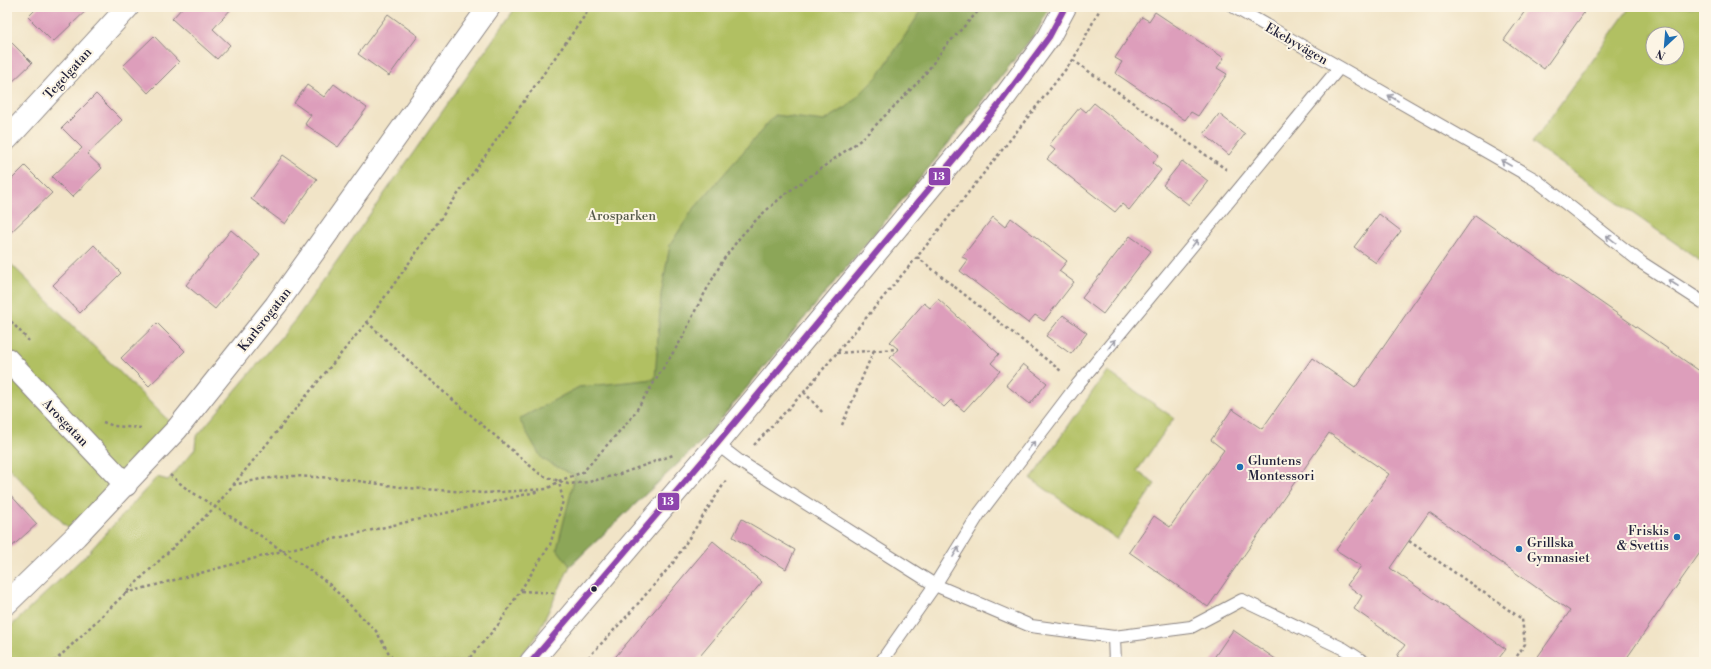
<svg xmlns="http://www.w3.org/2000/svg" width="1711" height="669" viewBox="0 0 1711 669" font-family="'Libre Bodoni',serif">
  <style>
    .green { fill: #b1c062; stroke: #6a714e; fill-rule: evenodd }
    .forest { fill: #8ca658; stroke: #57644a }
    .building { fill: #dd9ebb }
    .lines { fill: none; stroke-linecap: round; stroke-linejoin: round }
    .service-casing { stroke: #8a8381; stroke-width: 14 }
    .minor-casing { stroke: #8a8381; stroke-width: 24 }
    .path { stroke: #8a8381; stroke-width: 2.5; stroke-dasharray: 3 3; stroke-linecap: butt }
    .service { stroke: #fff; stroke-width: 12 }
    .minor { stroke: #fff; stroke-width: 22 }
    .bus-1-casing { stroke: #fcf5e5; stroke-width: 9 }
    .bus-1 { stroke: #8e44ad; stroke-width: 6 }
    .oneway { stroke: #9c9ca7 }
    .poi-dot { fill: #1f6fb2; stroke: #fcf5e5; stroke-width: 1.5 }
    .bus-dot { fill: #22223b; stroke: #fcf5e5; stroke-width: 1.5 }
    .labels { text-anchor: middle; stroke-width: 4; stroke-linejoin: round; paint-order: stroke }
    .street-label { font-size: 13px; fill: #22223b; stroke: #fcf5e5 }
    .park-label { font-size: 13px; fill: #545949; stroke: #fcf5e5 }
    .poi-label { font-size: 13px; fill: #22223b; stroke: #fcf5e5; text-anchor: start }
    .line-badge { stroke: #fcf5e5; stroke-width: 1.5 }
    .badge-label { font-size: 11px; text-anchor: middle; font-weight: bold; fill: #fff }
  </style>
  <rect width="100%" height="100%" fill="#fcf5e5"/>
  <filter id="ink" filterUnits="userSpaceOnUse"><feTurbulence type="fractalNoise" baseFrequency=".025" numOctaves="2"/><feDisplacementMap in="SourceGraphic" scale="8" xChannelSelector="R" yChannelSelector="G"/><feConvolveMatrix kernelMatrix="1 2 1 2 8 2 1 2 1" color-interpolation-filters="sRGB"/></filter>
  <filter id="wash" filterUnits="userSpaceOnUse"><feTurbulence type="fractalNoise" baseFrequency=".012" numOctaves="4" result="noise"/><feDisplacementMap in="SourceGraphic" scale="16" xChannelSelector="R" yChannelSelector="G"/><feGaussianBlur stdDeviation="0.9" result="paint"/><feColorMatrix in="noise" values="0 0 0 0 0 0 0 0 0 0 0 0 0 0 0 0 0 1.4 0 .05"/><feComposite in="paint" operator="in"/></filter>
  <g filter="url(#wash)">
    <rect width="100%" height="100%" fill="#f1e4c7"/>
    <path class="green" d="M516,7h534l-13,24 -106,134 -225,272 -136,129 -35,73 -21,23h-507v-32l81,-77 69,-76 11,3 27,-31 1,-12 100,-118z
      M1630,7h74v256l-172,-120zM1653,34h24v24h-24z
      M7,260l170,169 -101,107 -69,-70z
      M1107,371l67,47 -37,53 18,13 -38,55 -86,-60z"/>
    <path class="forest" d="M923,7h127l-13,24 -106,134 -225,272 -136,129 -13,-17 18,-73 -33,-17 -23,-40 60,-32 76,-8 6,-85 9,-49 22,-34 83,-96 49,6 23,-14 31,-31 42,-63z"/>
    <g id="blocks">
      <path class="building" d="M38,7h52l-37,35 -25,-25z
        M183,7h50l-20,22 17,16 -13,14 -45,-40z
        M1528,7h60l-44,62 -40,-29z
        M1155,12l69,46 -7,10 10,6 -29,42 -7,-4 -6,8 -70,-47 7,-11 -7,-4 27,-41 7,4z
        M388,14l30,22 -29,40 -31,-22z
        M154,36l25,26 -31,31 -25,-27z
        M7,38l25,25 -25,24z
        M334,84l33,24 -29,39 -33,-23 6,-9 -17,-12 13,-18 17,12z
        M96,94l26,26 -35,34 15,14 -30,29 -20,-20 30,-29 -20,-20z
        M1094,103l65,52 -6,8 8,7 -32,40 -7,-6 -7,8 -68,-53 8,-9 -6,-5 31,-38 6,5z
        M1219,114l26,20 -16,21 -25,-21z
        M283,155l34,24 -32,45 -34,-25z
        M1182,161l26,20 -19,24 -26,-20z
        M25,166l27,27 -43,41 -2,-1v-49z
        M1379,214l22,17 -25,32 -22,-16z
        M1475,215l229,159v173l-80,115h-90l36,-51 -141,-99 -39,56 116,81 -10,13h-90l-9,-6 8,-11 -51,-36 8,-13 -15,-11 14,-19 -25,-16 53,-76 -60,-41 -121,174 -79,-55 25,-36 16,11 54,-77 -13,-10 21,-31 30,20 50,-71 43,30z
        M993,217l12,10 6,-9 56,43 -8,10 15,11 -30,39 -9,-6 -7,8 -68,-52 8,-11 -6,-3z
        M231,230l29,25 -45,54 -29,-24z
        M1130,236l21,15 -48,63 -21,-16z
        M94,245l27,28 -41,40 -27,-28z
        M938,299l61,55 -8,9 9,8 -36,40 -13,-11 -7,7 -54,-49 8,-9 -8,-7 34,-39 6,5z
        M1063,315l24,18 -16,21 -25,-18z
        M157,323l28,28 -36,35 -28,-28z
        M1023,364l24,19 -17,21 -24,-19z
        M7,491l30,33 -30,27z
        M742,519l53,31 -9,19 -53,-32z
        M713,541l49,41 -67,80h-84z
        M1233,630l47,32h-69z"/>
    </g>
  </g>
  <g filter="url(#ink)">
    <use href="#blocks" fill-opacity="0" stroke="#8a8381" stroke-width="1"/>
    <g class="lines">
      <g class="service-casing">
        <path id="service" d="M1234,7l302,173 106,83 62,40
          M717,444l22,17 196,124 96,41 83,11 77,-10 51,-27 102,49 20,13
          M1114,637l1,25
          M881,662l54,-77 44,-71 99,-130 261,-316"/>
      </g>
      <g class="minor-casing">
        <path id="minor" d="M7,139l121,-132
          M7,359l119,126
          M7,603l69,-67 101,-107 99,-124 213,-298
          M531,662l186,-218 281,-338 51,-69 16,-30"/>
      </g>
      <path class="path" d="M1073,60l154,110
        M917,257l144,114
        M7,317l22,24
        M367,322l58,54 116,99 27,9 21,-2 31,-8 53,-19
        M837,353l61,-4
        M804,392l19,21
        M103,422l11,4 27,2
        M842,425l32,-75
        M754,445l50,-53 113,-135 63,-79 93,-118 28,-53
        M170,475l17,14 74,47 67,47 48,48 18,31
        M233,485l28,-6 32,-3 44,2 71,10 76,5 63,-4 12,-8 24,-9 49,-55 51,-80 13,-28 27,-49 18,-24 20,-21 23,-20 78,-56 61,-62 21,-29 38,-41
        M1409,541l113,78 3,25 -12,18
        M521,591l35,2
        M126,593l156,-42 258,-60
        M54,662l161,-155 152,-185 224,-315
        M466,662l32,-37 52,-80 13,-44 -4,-19
        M584,662l45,-48 44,-51 54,-84"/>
      <use href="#service" class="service"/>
      <use href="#minor" class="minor"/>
      <g class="bus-1-casing">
        <path id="bus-1" d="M531,662l186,-218 281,-338 51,-69 16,-30"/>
      </g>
      <use href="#bus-1" class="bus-1"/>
    </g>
    <defs><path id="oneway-shaft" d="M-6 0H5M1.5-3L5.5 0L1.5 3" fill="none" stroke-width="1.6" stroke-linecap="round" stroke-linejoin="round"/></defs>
    <g class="oneway">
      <use href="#oneway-shaft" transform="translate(1393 98) rotate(-150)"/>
      <use href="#oneway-shaft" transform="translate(1506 163) rotate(-150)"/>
      <use href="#oneway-shaft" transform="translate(1611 239) rotate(-142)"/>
      <use href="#oneway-shaft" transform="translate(1194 244) rotate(-51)"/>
      <use href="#oneway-shaft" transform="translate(1673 283) rotate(-147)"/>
      <use href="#oneway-shaft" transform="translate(1112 344) rotate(-51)"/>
      <use href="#oneway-shaft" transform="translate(1031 446) rotate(-52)"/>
      <use href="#oneway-shaft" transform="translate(956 552) rotate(-59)"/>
    </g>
  </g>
  <g class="poi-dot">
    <circle cx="1240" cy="467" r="4"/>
    <circle cx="1677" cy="537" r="4"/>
    <circle cx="1519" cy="549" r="4"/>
  </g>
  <circle class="bus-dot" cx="594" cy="589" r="3.5"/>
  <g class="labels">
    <g class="street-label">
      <text transform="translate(1297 43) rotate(30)" y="5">Ekebyvägen</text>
      <text transform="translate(67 73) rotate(-48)" y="5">Tegelgatan</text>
      <text transform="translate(264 319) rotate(-52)" y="5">Karlsrogatan</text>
      <text transform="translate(66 422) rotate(46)" y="5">Arosgatan</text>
    </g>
    <g class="park-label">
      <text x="622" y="220">Arosparken</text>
    </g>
    <g class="poi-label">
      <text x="1248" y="465">Gluntens<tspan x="1248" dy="15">Montessori</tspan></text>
      <text x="1669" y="535" text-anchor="end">Friskis<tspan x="1669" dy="15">&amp; Svettis</tspan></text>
      <text x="1527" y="547">Grillska<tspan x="1527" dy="15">Gymnasiet</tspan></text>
    </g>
  </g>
  <g class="line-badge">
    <rect x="928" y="167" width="23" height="19" rx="4" fill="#8e44ad"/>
    <rect x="657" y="492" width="23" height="19" rx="4" fill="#8e44ad"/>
  </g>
  <g class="badge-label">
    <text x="939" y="180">13</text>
    <text x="668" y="505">13</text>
  </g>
  <rect width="1711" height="669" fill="none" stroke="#fcf5e5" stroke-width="24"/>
  <g transform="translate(1665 46) rotate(206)"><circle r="19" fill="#fcf5e5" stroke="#a5a1a1"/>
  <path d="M0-3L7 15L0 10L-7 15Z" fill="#1f6fb2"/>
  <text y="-6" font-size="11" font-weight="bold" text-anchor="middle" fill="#22223b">N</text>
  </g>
</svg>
